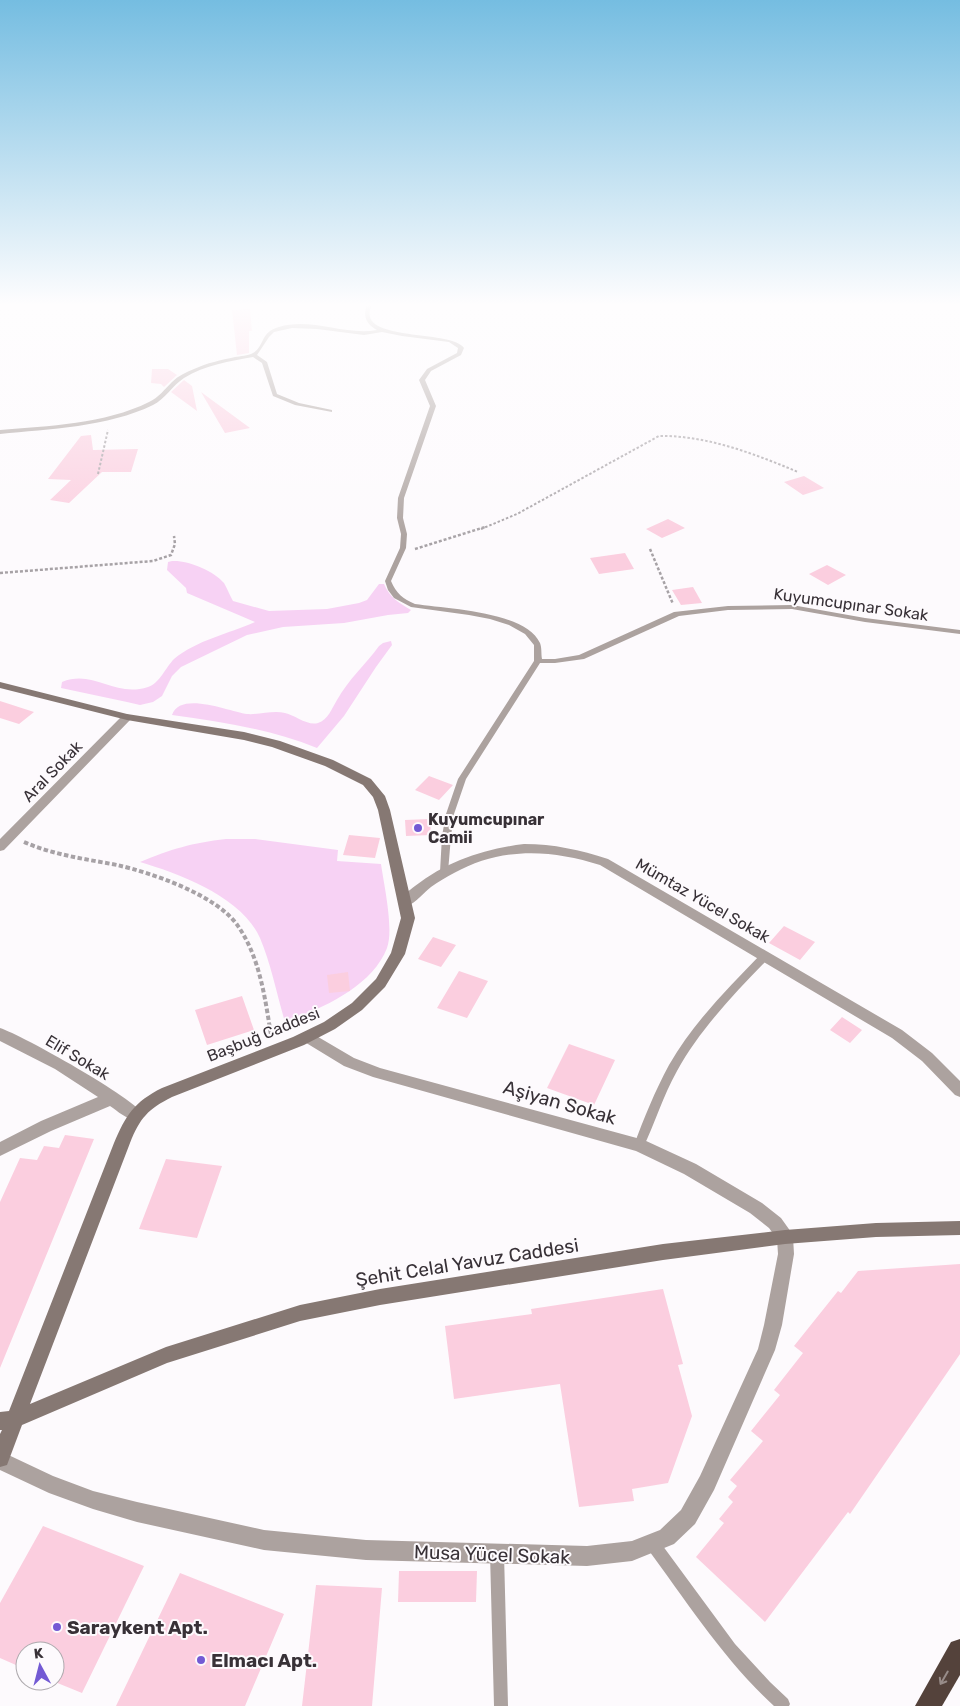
<svg xmlns="http://www.w3.org/2000/svg" width="960" height="1706" viewBox="0 0 960 1706" font-family="Rubik,sans-serif">
  <style>
    .green { fill: #f7d2f4 }
    .building { fill: #fbcedf }
    .lines { fill: none; stroke-linecap: round; stroke-linejoin: round }
    .path-far2 { stroke: #a7a2a6; stroke-width: 2; stroke-dasharray: 2.5 2; stroke-linecap: butt }
    .path-far1 { stroke: #a7a2a6; stroke-width: 2.5; stroke-dasharray: 3 2; stroke-linecap: butt }
    .path { stroke: #a7a2a6; stroke-width: 4; stroke-dasharray: 4.5 2.5; stroke-linecap: butt }
    .lane { fill: #aca29f; fill-rule: evenodd }
    .street { fill: #aca29f; fill-rule: evenodd }
    .secondary { fill: #867873; fill-rule: evenodd }
    .highway { fill: #54423b; fill-rule: evenodd }
    .oneway { stroke: #988c89 }
    .poi-dot { fill: #735ad4; stroke: #fdfafd; stroke-width: 2 }
    .labels { text-anchor: middle; stroke-width: 4; stroke-linejoin: round; paint-order: stroke }
    .street-label { font-size: 16px; fill: #383137; stroke: #fdfafd }
    .poi-label { font-size: 16px; font-weight: bold; fill: #383137; stroke: #fdfafd; text-anchor: start }
    .near-street-label { font-size: 19px; fill: #383137; stroke: #fdfafd }
    .near-poi-label { font-size: 19px; font-weight: bold; fill: #383137; stroke: #fdfafd; text-anchor: start }
  </style>
  <rect width="100%" height="100%" fill="#fdfafd"/>
  <path class="green" d="M172,561c16,-1 42,10 52,22 3,5 6,13 9,18l36,10 58,-2 32,-6 8,-3 12,-16h5c6,14 14,18 27,26l-3,3 -20,2 -44,8 -61,4 -36,8 -66,32 -9,9 -10,20 -9,6 -13,3 -13,-3 -66,-14 1,-6c32,-13 52,16 86,5 11,-3 18,-20 26,-28 23,-19 54,-25 81,-37l-68,-29 -1,-5 -19,-18 1,-8z
    M391,641l1,4 -16,22 -32,49 -27,32c-47,-19 -95,-26 -145,-33 8,-25 59,-3 75,-1 12,1 26,-4 38,-1 10,2 22,13 33,10 10,-3 14,-15 19,-23 11,-20 29,-36 42,-54l4,-3z
    M226,839h29l83,11 -1,11 44,3c3,21 13,65 6,84 -15,39 -66,61 -102,74 -8,-27 -14,-58 -25,-84 -18,-41 -80,-64 -120,-76 31,-13 52,-19 86,-23z"/>
  <path class="building" d="M250,309l2,22h-3v22l-12,2 -5,-45z
    M152,369h16l9,6 -13,12 -3,-3 -10,-1z
    M184,380l8,6 5,25 -26,-19z
    M201,392l49,36 -25,5z
    M91,435l2,15 45,-1 -7,23h-29l-33,31 -19,-3 21,-20 -23,-1 33,-43z
    M804,476l20,12 -21,7 -19,-13z
    M668,519l17,9 -23,10 -16,-9z
    M625,553l9,16 -35,5 -9,-16z
    M827,565l19,10 -18,10 -19,-11z
    M693,587l9,16 -21,2 -9,-15z
    M0,701l34,11 -15,12 -19,-6z
    M429,776l24,9 -14,15 -24,-10z
    M430,819l1,16 -25,1 -1,-16z
    M349,835l31,3 -5,20 -32,-3z
    M784,926l31,16 -15,18 -31,-17z
    M433,937l23,8 -15,22 -23,-8z
    M459,971l29,10 -21,37 -30,-10z
    M348,972l2,19 -21,2 -2,-18z
    M242,996l12,34 -47,15 -12,-35z
    M842,1017l20,13 -12,13 -20,-13z
    M569,1044l46,16 -21,45 -47,-17z
    M65,1135l29,4 -94,229v-166l20,-44 17,2 7,-14 15,2z
    M166,1159l56,7 -25,72 -58,-9z
    M960,1264v90l-110,160 -2,-2 -83,110 -69,-65 28,-34 -5,-4 14,-17 -5,-5 9,-11 -7,-6 33,-39 -12,-10 29,-36 -6,-5 29,-37 -9,-7 44,-55 3,2 17,-22z
    M663,1289l20,75 -5,1 14,51 -24,67 -36,6 2,12 -55,6 -19,-123 -106,15 -9,-73 87,-12 -1,-5z
    M43,1526l101,40 -62,127 -27,-11v-31h-30v18l-25,-11v-55z
    M399,1571h78l-1,31h-78z
    M180,1573l104,41 -39,92h-129z
    M316,1585l66,3 -10,118h-70z"/>
  <g class="lines">
    <path class="path-far2" d="M98,474l10,-44
      M481,529l36,-15 142,-78c47,-1 96,18 139,36"/>
    <path class="path-far1" d="M415,549l70,-22
      M650,549l23,55
      M0,573l153,-12 18,-6 4,-11 -1,-8"/>
    <path class="path" d="M24,842c30,13 61,17 93,23 35,8 100,30 121,61 22,32 27,72 33,109"/>
    <path class="lane" d="M367,305h5c-19,38 79,24 92,43l-3,7 -30,16 -6,9 11,26 -32,92 -1,20 4,16 -1,14 -15,33c5,12 12,18 24,23 32,5 110,7 125,39 2,5 1,11 2,16h13l24,-4 95,-43 54,-6 64,-1 73,13 95,12v4l-95,-12 -73,-13 -64,1 -49,6 -95,43 -29,4h-15l-74,116 -12,35 -3,22 -3,36 -1,2h-6l-1,-2 2,-36 4,-22 12,-35 76,-118v-16l-9,-11 -16,-9 -19,-6 -21,-4 -58,-8 -17,-9 -6,-8 -3,-9 15,-33 1,-14 -4,-16 1,-20 32,-92 -11,-26 8,-11 30,-16 1,-5 -9,-6 -47,-6 -20,-4 -18,3 -47,-6 -25,-1 -18,4 -5,5 -12,18 10,7 10,32 22,9 33,7v2l-37,-7 -22,-9 -11,-33 -9,-6c-23,4 -48,8 -69,21 -11,7 -19,21 -31,27 -45,22 -104,24 -153,29v-4c48,-4 105,-6 149,-28 9,-4 16,-13 23,-20 6,-6 14,-10 22,-13 13,-6 27,-9 41,-12 5,-1 13,-1 18,-4 12,-7 7,-21 26,-26 32,-10 66,9 98,3 -10,-5 -15,-14 -10,-25z
      M765,952l3,1 2,3 -2,3c-33,34 -68,70 -91,112 -14,25 -22,52 -34,77l-4,2 -4,-2 -1,-3c10,-27 21,-54 35,-80 24,-42 59,-77 93,-112z
      M652,1536l5,2 78,106 35,38 18,17 2,5 -1,2h-15c-50,-46 -87,-104 -127,-158l-2,-5 2,-5z
      M497,1547l5,2 2,5 4,152h-14l-4,-152 2,-5z"/>
    <path class="street" d="M127,714l6,3 -2,2 -127,131 -4,1v-12l123,-124z
      M524,844c30,0 56,6 84,15l294,171 30,23 28,28v16l-5,-2 -33,-34 -30,-23 -292,-173c-50,-16 -99,-18 -146,8 -8,4 -16,9 -23,14 -7,5 -15,16 -24,19 -4,1 -4,0 -8,-1l-1,-3c3,-7 11,-11 17,-16 32,-25 69,-37 109,-42z
      M0,1028c22,7 136,71 144,87l-3,4c-11,4 -22,-7 -31,-13l-59,25 -51,25v-14l41,-21 57,-24 -43,-28 -55,-28z
      M308,1031l46,27 26,10 264,72 52,24 66,39 19,15 10,14 2,5 1,17 -12,71 -7,25 -61,140 -19,34 -21,20 -42,17 -45,5 -221,-6 -102,-10 -127,-28 -44,-13 -44,-16 -49,-23v-19l53,25 40,15 44,11 127,28 102,10 221,6 45,-5 28,-11 21,-20 19,-34 58,-127 6,-24 14,-71 -1,-15 -8,-11 -19,-15 -66,-39 -48,-23 -263,-74 -29,-11 -41,-25 -2,-4 2,-4z"/>
    <path class="secondary" d="M0,682l127,32 117,18 36,9 53,19 38,19 14,17 5,14 25,108 -10,36 -20,33 -23,23 -27,19 -31,16 -132,52c-24,12 -32,21 -42,46l-100,261 136,-57 134,-42 80,-16 283,-45 122,-14 91,-7 84,-2v14l-84,2 -91,7 -122,16 -283,45 -80,16 -133,42 -145,62 -15,40 -7,2v-33l2,-4h-2v-18l9,-1 105,-268c12,-28 20,-41 48,-55l131,-51 31,-15 28,-19 24,-24 15,-26 10,-35 -23,-108 -5,-13 -10,-12 -38,-19 -53,-19 -28,-7 -117,-20 -127,-32z"/>
    <path class="highway" d="M960,1639v36l-18,31h-27l36,-64z"/>
  </g>
  <defs><path id="oneway-shaft" d="M-6 0H5M1.5-3L5.5 0L1.5 3" fill="none" stroke-width="1.6" stroke-linecap="round" stroke-linejoin="round" transform="scale(1.25)"/></defs>
  <use class="oneway" href="#oneway-shaft" transform="translate(944 1678) rotate(120)"/>
  <linearGradient id="sky" x2="0" y2="1"><stop stop-color="#75bde1"/><stop offset="0.56" stop-color="#fefdfe"/><stop offset="1" stop-color="#fefdfe" stop-opacity="0"/></linearGradient>
  <rect width="960" height="544" fill="url(#sky)"/>
  <g class="poi-dot">
    <circle cx="418" cy="828" r="5"/>
    <circle cx="57" cy="1627" r="5"/>
    <circle cx="201" cy="1660" r="5"/>
  </g>
  <g class="labels">
    <g class="street-label">
      <text transform="translate(851 604) rotate(8)" y="6">Kuyumcupınar Sokak</text>
      <text transform="translate(52 771) rotate(-46)" y="6">Aral Sokak</text>
      <text transform="translate(703 900) rotate(30)" y="6">Mümtaz Yücel Sokak</text>
      <text transform="translate(263 1034) rotate(-22)" y="6">Başbuğ Caddesi</text>
      <text transform="translate(78 1057) rotate(31)" y="6">Elif Sokak</text>
    </g>
    <g class="poi-label">
      <text x="428" y="825">Kuyumcupınar<tspan x="428" dy="18">Camii</tspan></text>
    </g>
    <g class="near-street-label">
      <text transform="translate(560 1102) rotate(16)" y="7">Aşiyan Sokak</text>
      <text transform="translate(467 1262) rotate(-9)" y="7">Şehit Celal Yavuz Caddesi</text>
      <text transform="translate(492 1554) rotate(2)" y="7">Musa Yücel Sokak</text>
    </g>
    <g class="near-poi-label">
      <text x="67" y="1634">Saraykent Apt.</text>
      <text x="211" y="1667">Elmacı Apt.</text>
    </g>
  </g>
  <g transform="translate(40 1666) rotate(353)"><circle r="24" fill="#fdfafd" stroke="#aeaaae"/>
  <path d="M0-4L9 19L0 12L-9 19Z" fill="#735ad4"/>
  <text y="-8" font-size="14" font-weight="bold" text-anchor="middle" fill="#383137">K</text>
  </g>
</svg>
